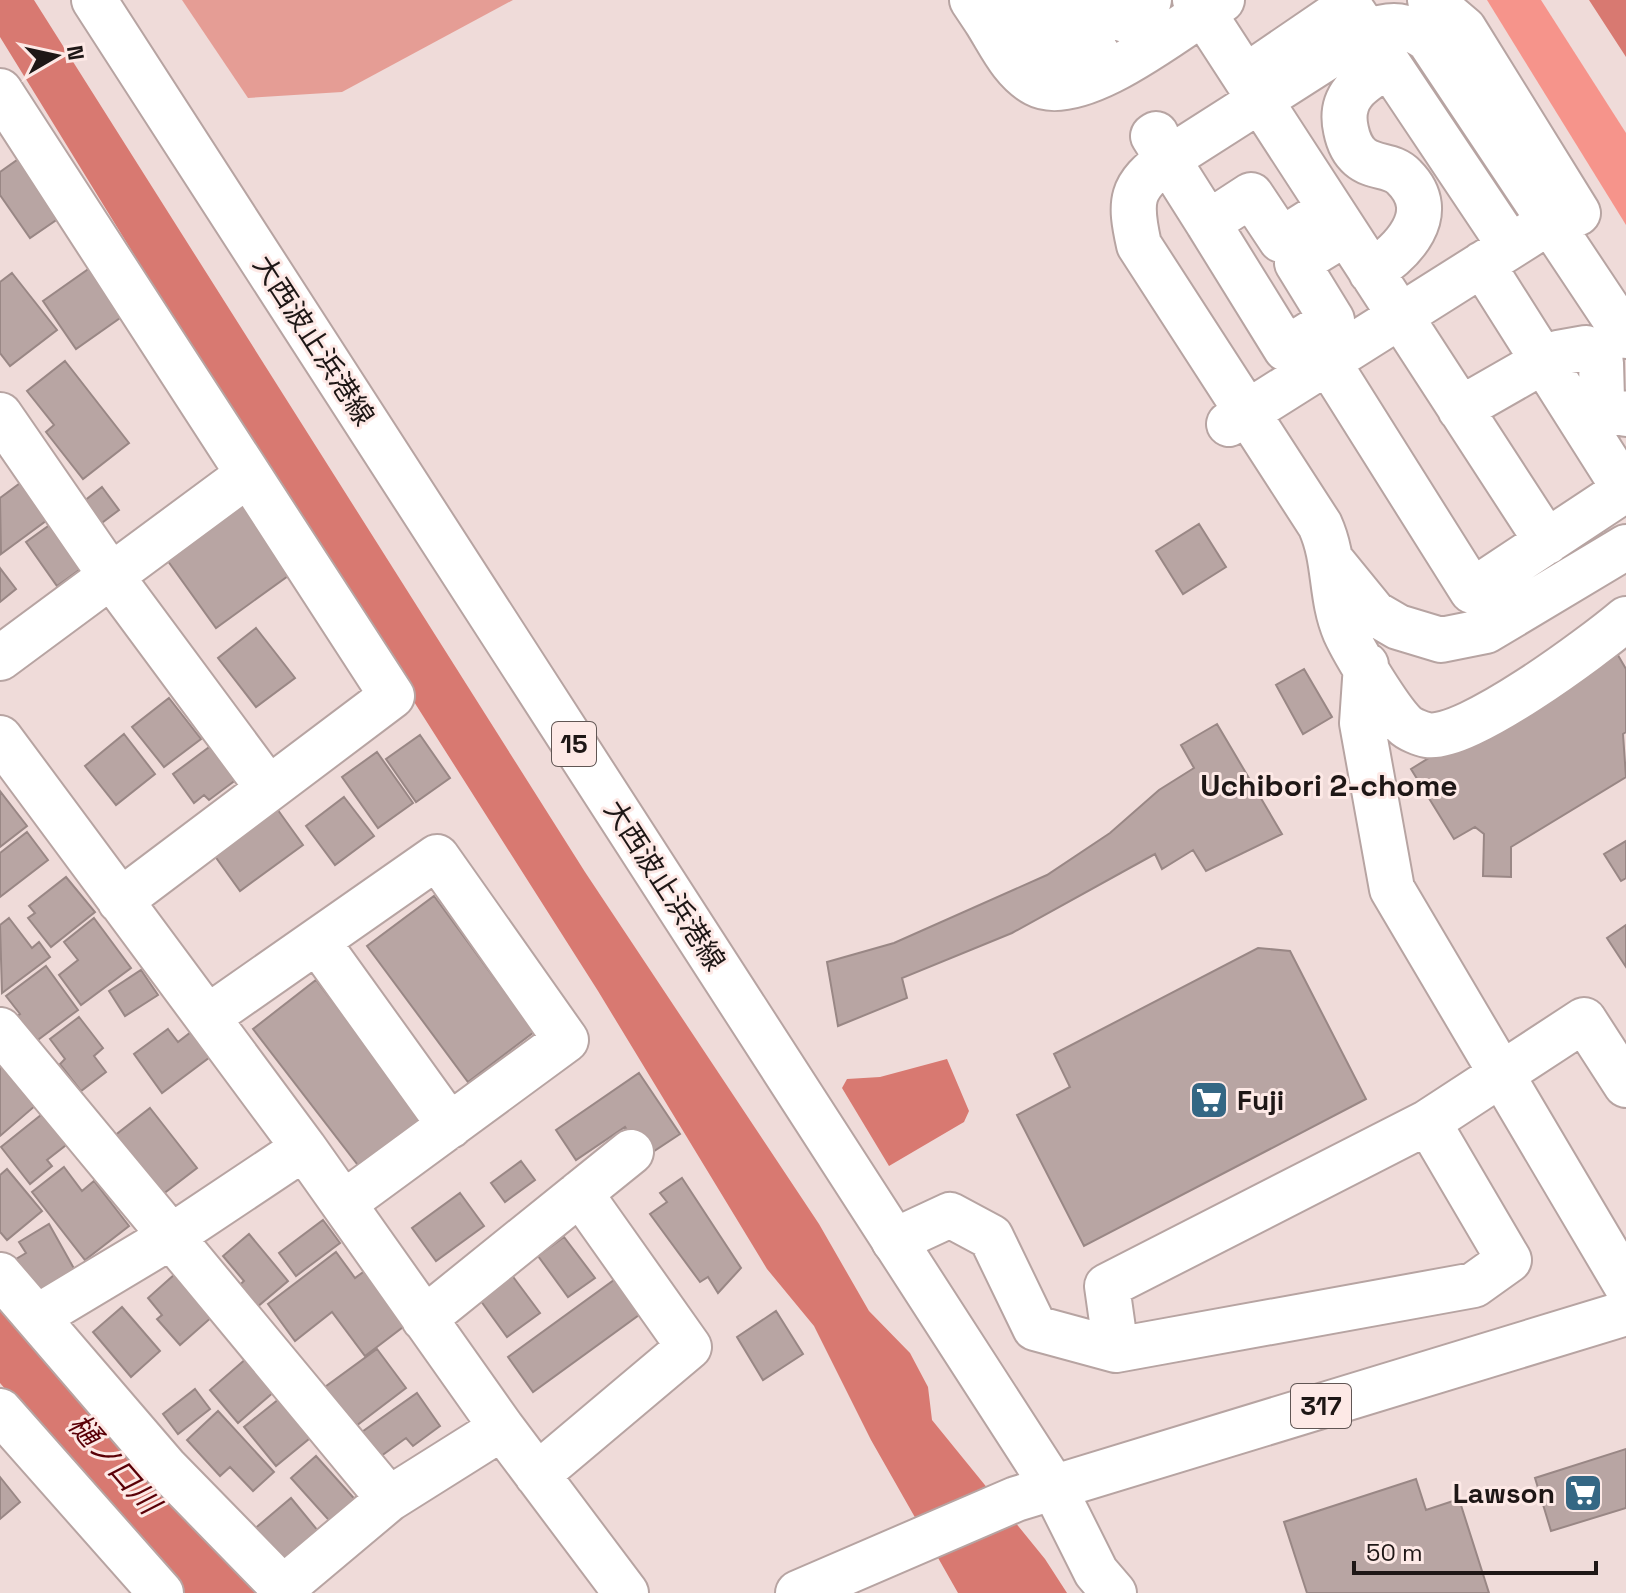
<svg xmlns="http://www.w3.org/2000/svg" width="1626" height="1593" viewBox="0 0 1626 1593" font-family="'Space Grotesk','Noto Sans JP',sans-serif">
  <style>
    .green { fill: #e59d95 }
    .forest { fill: #f6948b }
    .water { fill: #d87971 }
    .building { fill: #b8a5a3; stroke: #998785; stroke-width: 2 }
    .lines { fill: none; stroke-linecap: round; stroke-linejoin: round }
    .minor-casing { stroke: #b7a4a2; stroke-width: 48 }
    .major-casing { stroke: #b7a4a2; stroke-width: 48 }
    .highway-casing { stroke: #b7a4a2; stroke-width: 48 }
    .minor { stroke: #fff; stroke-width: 44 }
    .major { stroke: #fff; stroke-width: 44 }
    .highway { stroke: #fff; stroke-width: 44 }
    .labels { text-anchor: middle; stroke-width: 6; stroke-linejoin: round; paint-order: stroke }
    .shield { fill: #fde9e6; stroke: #615654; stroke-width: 2 }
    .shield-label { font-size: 26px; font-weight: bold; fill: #1e1716 }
    .street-label { font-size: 28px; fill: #1e1716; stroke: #fde9e6 }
    .poi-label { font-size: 28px; font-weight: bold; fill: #1e1716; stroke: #fde9e6; text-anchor: start }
    .neighbourhood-label { font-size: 30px; font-weight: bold; fill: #1e1716; stroke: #fde9e6 }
    .water-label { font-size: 30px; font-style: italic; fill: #5a0007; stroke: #fde9e6 }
  </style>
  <rect width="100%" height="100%" fill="#efdbd9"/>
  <path class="green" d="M182,0h331l-171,92 -94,6z"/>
  <path class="forest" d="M1487,0h54l85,133v92z"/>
  <path class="water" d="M0,0h34l551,872 234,352 50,87 41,42 18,34 4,33 113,139 22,34h-109l-87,-153 -57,-114 -47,-57 -169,-278 -327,-514 -271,-440z
    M1589,0h37v57z
    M947,1059l22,52 -5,11 -75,44 -47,-78 5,-9 33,-2z
    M0,1297l277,296h-97l-180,-210z"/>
  <path class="building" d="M27,153l41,59 -38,26 -30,-43v-23z
    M97,263l33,48 -54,38 -33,-48z
    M12,273l45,57 -47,36 -10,-13v-71z
    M65,361l64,82 -46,36 -37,-47 8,-7 -27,-34z
    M27,478l27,37 -53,39 -1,-56z
    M102,487l17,23 -20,15 -16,-23z
    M243,500l52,71 -79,57 -51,-71z
    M58,519l31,44 -32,23 -31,-44z
    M1199,524l27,43 -43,27 -27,-43z
    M0,568l16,21 -16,13z
    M256,628l39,50 -39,29 -38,-49z
    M1612,645l14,24v63l-3,2 3,43 -115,70v30l-28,-1 1,-42 -9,-7 -21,12 -43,-70z
    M1304,669l28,48 -29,17 -27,-49z
    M169,698l32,41 -37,28 -32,-40z
    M1217,724l65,110 -76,37 -13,-21 -31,19 -7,-15 -143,79 -110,45 5,20 -69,28 -11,-64 67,-19 153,-68 63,-42 49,-43 35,-22 -13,-23z
    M124,734l31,40 -39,31 -31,-39z
    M420,735l30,43 -34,24 -30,-43z
    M212,745l25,34 -28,21 -5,-5 -10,8 -21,-29z
    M377,752l36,51 -35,25 -36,-51z
    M0,791l27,35 -27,21z
    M344,797l30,39 -39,29 -29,-39z
    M275,806l28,39 -63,46 -28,-39z
    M27,832l21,28 -48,37v-44z
    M1626,841v37l-5,3 -17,-27z
    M66,877l29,35 -44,35 -23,-29 7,-5 -6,-7z
    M434,896l100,136 -66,50 -101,-136z
    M9,918l23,30 7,-6 11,15 -48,36 -2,-68z
    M94,918l37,50 -50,37 -22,-30 19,-15 -14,-18z
    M1626,925v42l-19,-29z
    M1258,948l32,3 76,148 -282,147 -67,-131 53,-28 -16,-33z
    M46,966l32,44 -51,38 -19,-25 12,-9 -14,-18z
    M141,970l17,25 -33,21 -16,-25z
    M316,980l108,141 -63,48 -108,-140z
    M79,1017l24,31 -9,8 12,16 -25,19 -21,-27 5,-5 -15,-20z
    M168,1029l10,13 13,-10 19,25 -48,36 -28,-39z
    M1,1064l35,41 -36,31v-71z
    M639,1073l41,61 -35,23 -20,-30 -49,33 -20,-30z
    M150,1108l47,60 -47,36 -46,-60z
    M46,1111l24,31 -23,18 5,6 -22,18 -29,-37z
    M521,1161l14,19 -30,22 -14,-19z
    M64,1167l18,24 12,-10 35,45 -44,34 -53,-68z
    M7,1169l35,42 -35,29 -7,-8v-57z
    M682,1178l59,90 -23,25 -10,-16 -8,5 -50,-68 17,-12 -7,-9z
    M460,1193l24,33 -48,35 -24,-33z
    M323,1220l17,23 -44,33 -17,-23z
    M49,1224l32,57 -38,23 -27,-45 10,-6 -7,-11z
    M249,1234l39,47 -38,32 -18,-21 12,-11 -21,-25z
    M564,1237l31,41 -27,19 -30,-41z
    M336,1252l19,26 11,-8 41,54 -42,32 -33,-44 -37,29 -27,-37z
    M175,1274l38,42 -33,29 -23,-26 5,-4 -14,-17z
    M511,1274l29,39 -33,24 -29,-40z
    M614,1280l25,35 -106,77 -25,-35z
    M122,1307l38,44 -29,26 -38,-45z
    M776,1311l27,43 -40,26 -26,-43z
    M377,1349l29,39 -62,47 -30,-40z
    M247,1358l28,33 -37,32 -28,-33z
    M195,1389l15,20 -32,25 -15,-20z
    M417,1393l23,33 -27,20 -7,-8 -36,26 -18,-25z
    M284,1395l31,39 -39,32 -32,-39z
    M218,1411l56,61 -21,19 -23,-24 -10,9 -33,-36z
    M1626,1449v59l-75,23 -16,-53z
    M316,1456l44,49 -24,23 -45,-50z
    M0,1477l20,25 -20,17z
    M1416,1479l10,31 33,-11 30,94h-182l-23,-71z
    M291,1498l32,39 -39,33 -32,-39z"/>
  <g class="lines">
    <g class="minor-casing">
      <path id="minor" d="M972,0l14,21c54,-21 40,-7 59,28l6,4 22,-5 14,-11
        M1065,0l38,63
        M1106,0l4,15 21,7 13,-7 5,-15
        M1195,0l352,542
        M1430,0l34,29 114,184
        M986,21c14,22 26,50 50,63 44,24 147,-60 186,-84
        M1251,73l98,-67 40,59
        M0,91l392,605 -272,205
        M1156,134l-3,2 55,87 43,-28 30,45 49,-31
        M1208,223l78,126 46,-29 -35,-57 49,-30
        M1482,264l143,226
        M1371,272c31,-20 70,-58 33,-95 -12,-13 -30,-8 -44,-20 -7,-6 -12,-17 -14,-27 -8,-35 16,-48 43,-65l121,181
        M1626,336l-197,-296c-22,-16 -37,-18 -62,-8l-199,127c-38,28 -39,41 -29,86l181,280c16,35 10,72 25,107 9,20 45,79 60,93 4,4 16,9 22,10 39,7 167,-89 199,-116
        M1328,362l144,229 154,-102
        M1460,409l98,-56 28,-5 15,15 1,36 8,12 16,3
        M0,415l111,161 157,212
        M1229,424l306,-193
        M1334,564l40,49 24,14 43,13 45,-9 140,-84
        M0,658l246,-182
        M1366,665l-4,58 30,166 234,396
        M0,738l304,410 198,280 124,165
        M317,941l133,185
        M208,1017l229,-160 129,183 -222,163
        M0,1030l389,469
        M894,1241l56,-26 41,22 44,91 81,22 358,-65 35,-25 -81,-138 156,-102 42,65
        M0,1275l165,192 123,126
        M37,1317l135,-81 132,-88
        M424,1319l207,-167
        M1116,1350l-9,-64 321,-164
        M0,1411l161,182
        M537,1475l152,-128 -109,-154
        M1054,1488l42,84 18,21
        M283,1588l106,-89 113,-71"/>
    </g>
    <g class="major-casing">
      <path id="major" d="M94,0l960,1488"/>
    </g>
    <g class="highway-casing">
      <path id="highway" d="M798,1593l218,-94 610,-186"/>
    </g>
    <use href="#minor" class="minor"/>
    <use href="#major" class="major"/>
    <use href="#highway" class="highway"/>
  </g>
  <defs>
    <g id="supermarket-square" transform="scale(2)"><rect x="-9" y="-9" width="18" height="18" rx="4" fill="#346784" stroke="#fde9e6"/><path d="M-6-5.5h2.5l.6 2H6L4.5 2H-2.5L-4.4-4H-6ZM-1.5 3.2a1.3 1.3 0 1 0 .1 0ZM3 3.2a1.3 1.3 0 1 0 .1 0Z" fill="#fff"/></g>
  </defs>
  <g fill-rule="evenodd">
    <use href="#supermarket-square" x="1209" y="1100"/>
    <use href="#supermarket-square" x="1583" y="1493"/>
  </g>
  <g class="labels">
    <g class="shield">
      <rect x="552" y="722" width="44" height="44" rx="6"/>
      <rect x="1291" y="1384" width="60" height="44" rx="6"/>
    </g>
    <g class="shield-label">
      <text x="574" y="753">15</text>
      <text x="1321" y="1415">317</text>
    </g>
    <g class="street-label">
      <text transform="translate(314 340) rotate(57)" y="10">大西波止浜港線</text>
      <text transform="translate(665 885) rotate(57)" y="10">大西波止浜港線</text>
    </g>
    <g class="poi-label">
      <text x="1237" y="1110">Fuji</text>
      <text x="1555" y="1503" text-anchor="end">Lawson</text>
    </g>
    <g class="neighbourhood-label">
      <text x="1329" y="796">Uchibori 2-chome</text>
    </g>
    <g class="water-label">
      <text transform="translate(114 1464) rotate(49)" y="10">樋ノ口川</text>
    </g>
  </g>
  <g transform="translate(56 56) rotate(81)" stroke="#fde9e6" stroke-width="6" paint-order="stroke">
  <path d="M0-6L14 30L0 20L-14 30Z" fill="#1e1716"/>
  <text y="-12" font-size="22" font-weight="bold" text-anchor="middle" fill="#1e1716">N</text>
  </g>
  <path d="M1354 1561v12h242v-12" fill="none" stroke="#1e1716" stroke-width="4"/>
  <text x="1366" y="1561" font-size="24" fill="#1e1716" stroke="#fde9e6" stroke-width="6" paint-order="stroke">50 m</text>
</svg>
